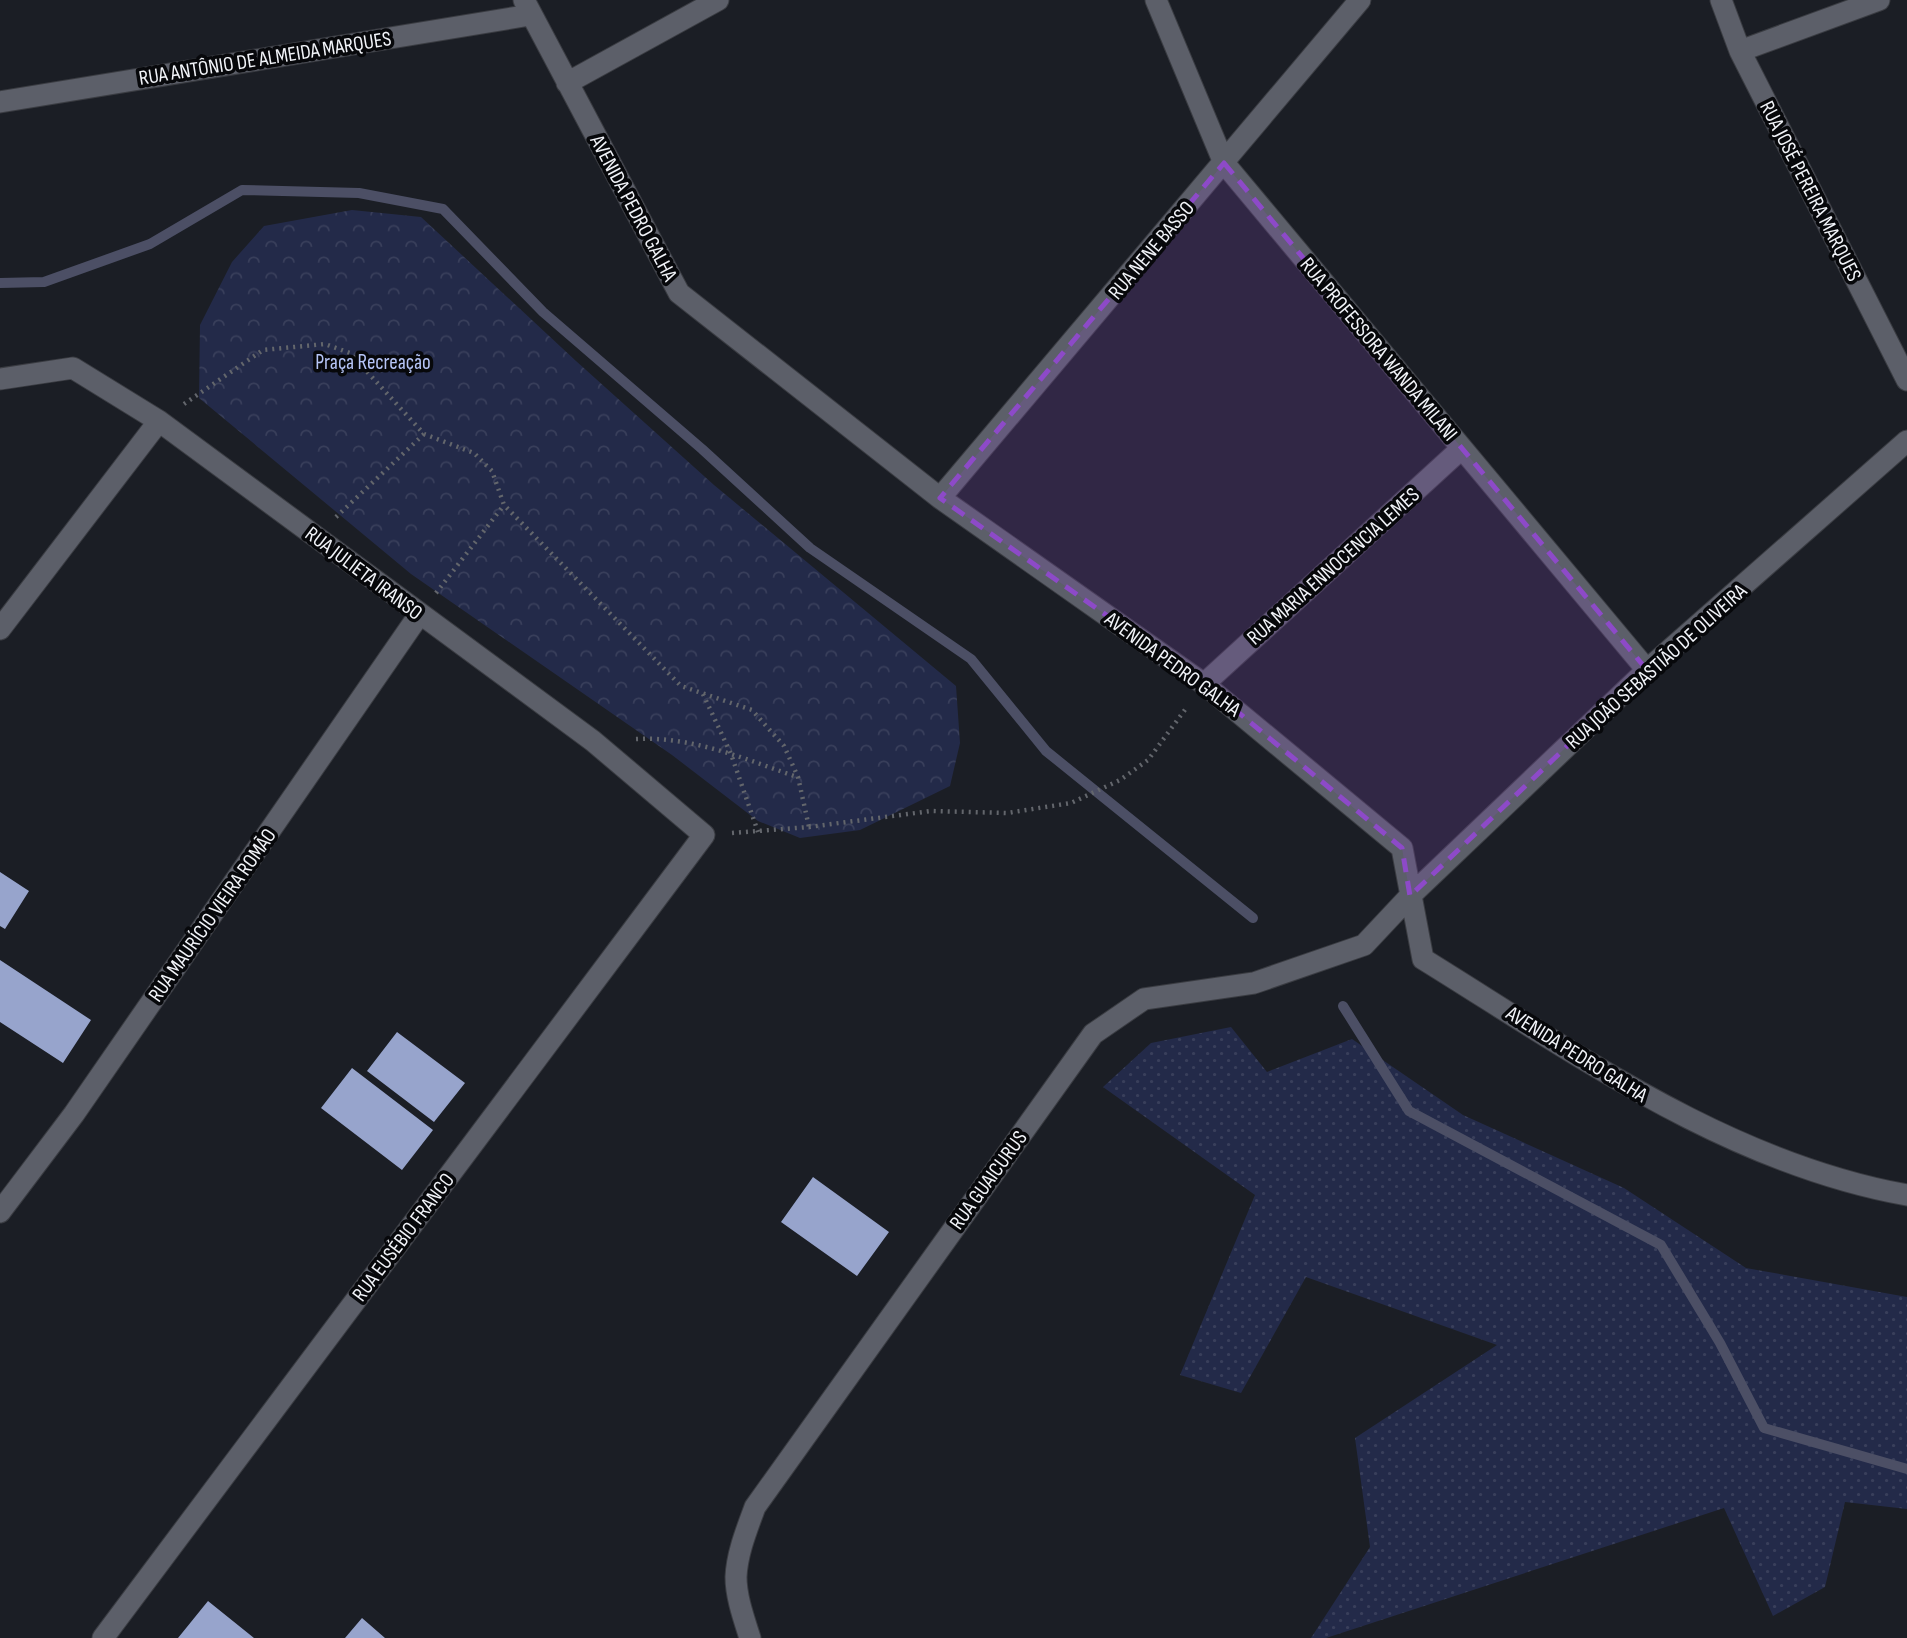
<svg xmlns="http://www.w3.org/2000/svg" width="1907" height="1638" viewBox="0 0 1907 1638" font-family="'Sofia Sans Condensed',sans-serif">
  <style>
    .grass { fill: url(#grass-dots) }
    .park { fill: url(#park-crowns) }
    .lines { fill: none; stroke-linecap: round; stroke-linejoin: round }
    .stream { stroke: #4c4f65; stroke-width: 10 }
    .building { fill: #97a4cc }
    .street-casing { stroke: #3a3c42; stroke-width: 23 }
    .path { stroke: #63666c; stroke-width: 4.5; stroke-dasharray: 2 5; stroke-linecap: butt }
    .street { stroke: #5c5f69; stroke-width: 21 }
    .marked { fill: #8d4ac8; fill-opacity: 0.2; stroke: #8d4ac8; stroke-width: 5; stroke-dasharray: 14 9; stroke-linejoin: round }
    .labels { text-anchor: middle; stroke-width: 7; stroke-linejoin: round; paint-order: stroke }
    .street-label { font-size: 21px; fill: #f2f4f9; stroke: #07080b }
    .park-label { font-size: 21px; fill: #b6c5f7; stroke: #07080b }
  </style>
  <defs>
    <pattern id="grass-dots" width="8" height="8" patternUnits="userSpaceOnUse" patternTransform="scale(1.75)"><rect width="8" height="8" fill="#232a49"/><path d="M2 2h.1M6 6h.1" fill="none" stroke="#393f5b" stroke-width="1.8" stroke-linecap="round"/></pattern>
    <pattern id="park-crowns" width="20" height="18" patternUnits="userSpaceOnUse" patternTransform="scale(1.75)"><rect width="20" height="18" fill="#232a49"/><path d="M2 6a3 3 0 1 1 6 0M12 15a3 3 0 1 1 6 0" fill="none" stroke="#393f5b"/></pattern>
  </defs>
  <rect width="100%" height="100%" fill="#1b1e25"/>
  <path class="grass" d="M1231,1027l36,45 85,-33 111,76 161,73 122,80 161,29v212l-62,-7 -20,85 -52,29 -49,-108 -398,130h-15l59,-91 -15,-109 142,-93 -191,-68 -65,116 -61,-18 75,-180 -152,-108 48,-44z"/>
  <path class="park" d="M352,210l69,7 155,144 138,124 242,201 4,57 -10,43 -90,44 -60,8 -42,-17 -86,-66 -261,-181 -212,-176 1,-73 32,-63 32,-36z"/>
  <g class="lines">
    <path class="stream" d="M0,283l44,-1 106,-38 92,-54 117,3 84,16 100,103 159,137 108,99 161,111 75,92 207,167
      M1343,1006l66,105 252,134 59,98 44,85 143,41"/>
  </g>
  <path class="building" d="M0,872l29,19 -24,38 -5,-3z
    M0,960l91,60 -28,43 -63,-41z
    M397,1032l68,51 -31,39 -67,-51z
    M352,1068l81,62 -31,40 -81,-62z
    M813,1177l76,55 -32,44 -76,-54z
    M208,1601l46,37h-76z
    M362,1618l23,20h-40z"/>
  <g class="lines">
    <g class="street-casing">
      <path id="street" d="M524,0l155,293 261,205 264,186 198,164 21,111c152,94 305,204 484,236
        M1156,0l68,163 423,507
        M1721,0l19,51 167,329
        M1740,51l139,-51
        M567,83l151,-83
        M0,102l530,-87
        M0,379l73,-11 86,53 434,320 111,94 -601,803
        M940,498l420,-498
        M0,629l159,-208
        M1204,684l257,-235
        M0,1212l74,-98 345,-499
        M750,1638c-6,-19 -14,-41 -14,-61 1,-24 11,-48 19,-70l338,-473 51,-35 110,-16 110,-38 46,-49 237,-226 260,-229"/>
    </g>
    <path class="path" d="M184,404l79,-54 62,-6 25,9 74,81 50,19 18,18 12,34 177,181 71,24 32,36 14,31 11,50
      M336,517l88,-83
      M436,593l68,-88
      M703,694l28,60 27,78
      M636,739c56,-3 109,20 161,38
      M732,833l77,-6 122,-16 76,2 64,-10 49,-23 28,-20 39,-53"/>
    <use href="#street" class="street"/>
  </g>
  <path class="marked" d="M1224,163l423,507 -237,226 -8,-48 -198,-164 -264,-186z"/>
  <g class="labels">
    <g class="street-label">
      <text transform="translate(265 58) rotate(-9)" y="7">RUA ANTÔNIO DE ALMEIDA MARQUES</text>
      <text transform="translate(1811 191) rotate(63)" y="7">RUA JOSÉ PEREIRA MARQUES</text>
      <text transform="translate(634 208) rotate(62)" y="7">AVENIDA PEDRO GALHA</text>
      <text transform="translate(1151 250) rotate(-50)" y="7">RUA NENE BASSO</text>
      <text transform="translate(1379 349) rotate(50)" y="7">RUA PROFESSORA WANDA MILANI</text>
      <text transform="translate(1333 566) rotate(-42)" y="7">RUA MARIA ENNOCENCIA LEMES</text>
      <text transform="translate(364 573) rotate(37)" y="7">RUA JULIETA IRANSO</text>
      <text transform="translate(1173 664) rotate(36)" y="7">AVENIDA PEDRO GALHA</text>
      <text transform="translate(1656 666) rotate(-42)" y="7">RUA JOÃO SEBASTIÃO DE OLIVEIRA</text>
      <text transform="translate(212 915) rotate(-55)" y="7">RUA MAURÍCIO VIEIRA ROMÃO</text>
      <text transform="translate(1577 1054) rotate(32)" y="7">AVENIDA PEDRO GALHA</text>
      <text transform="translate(988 1180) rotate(-54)" y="7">RUA GUAICURUS</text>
      <text transform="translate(403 1237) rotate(-53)" y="7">RUA EUSÉBIO FRANCO</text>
    </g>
    <g class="park-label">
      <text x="373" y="369">Praça Recreação</text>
    </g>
  </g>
</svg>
